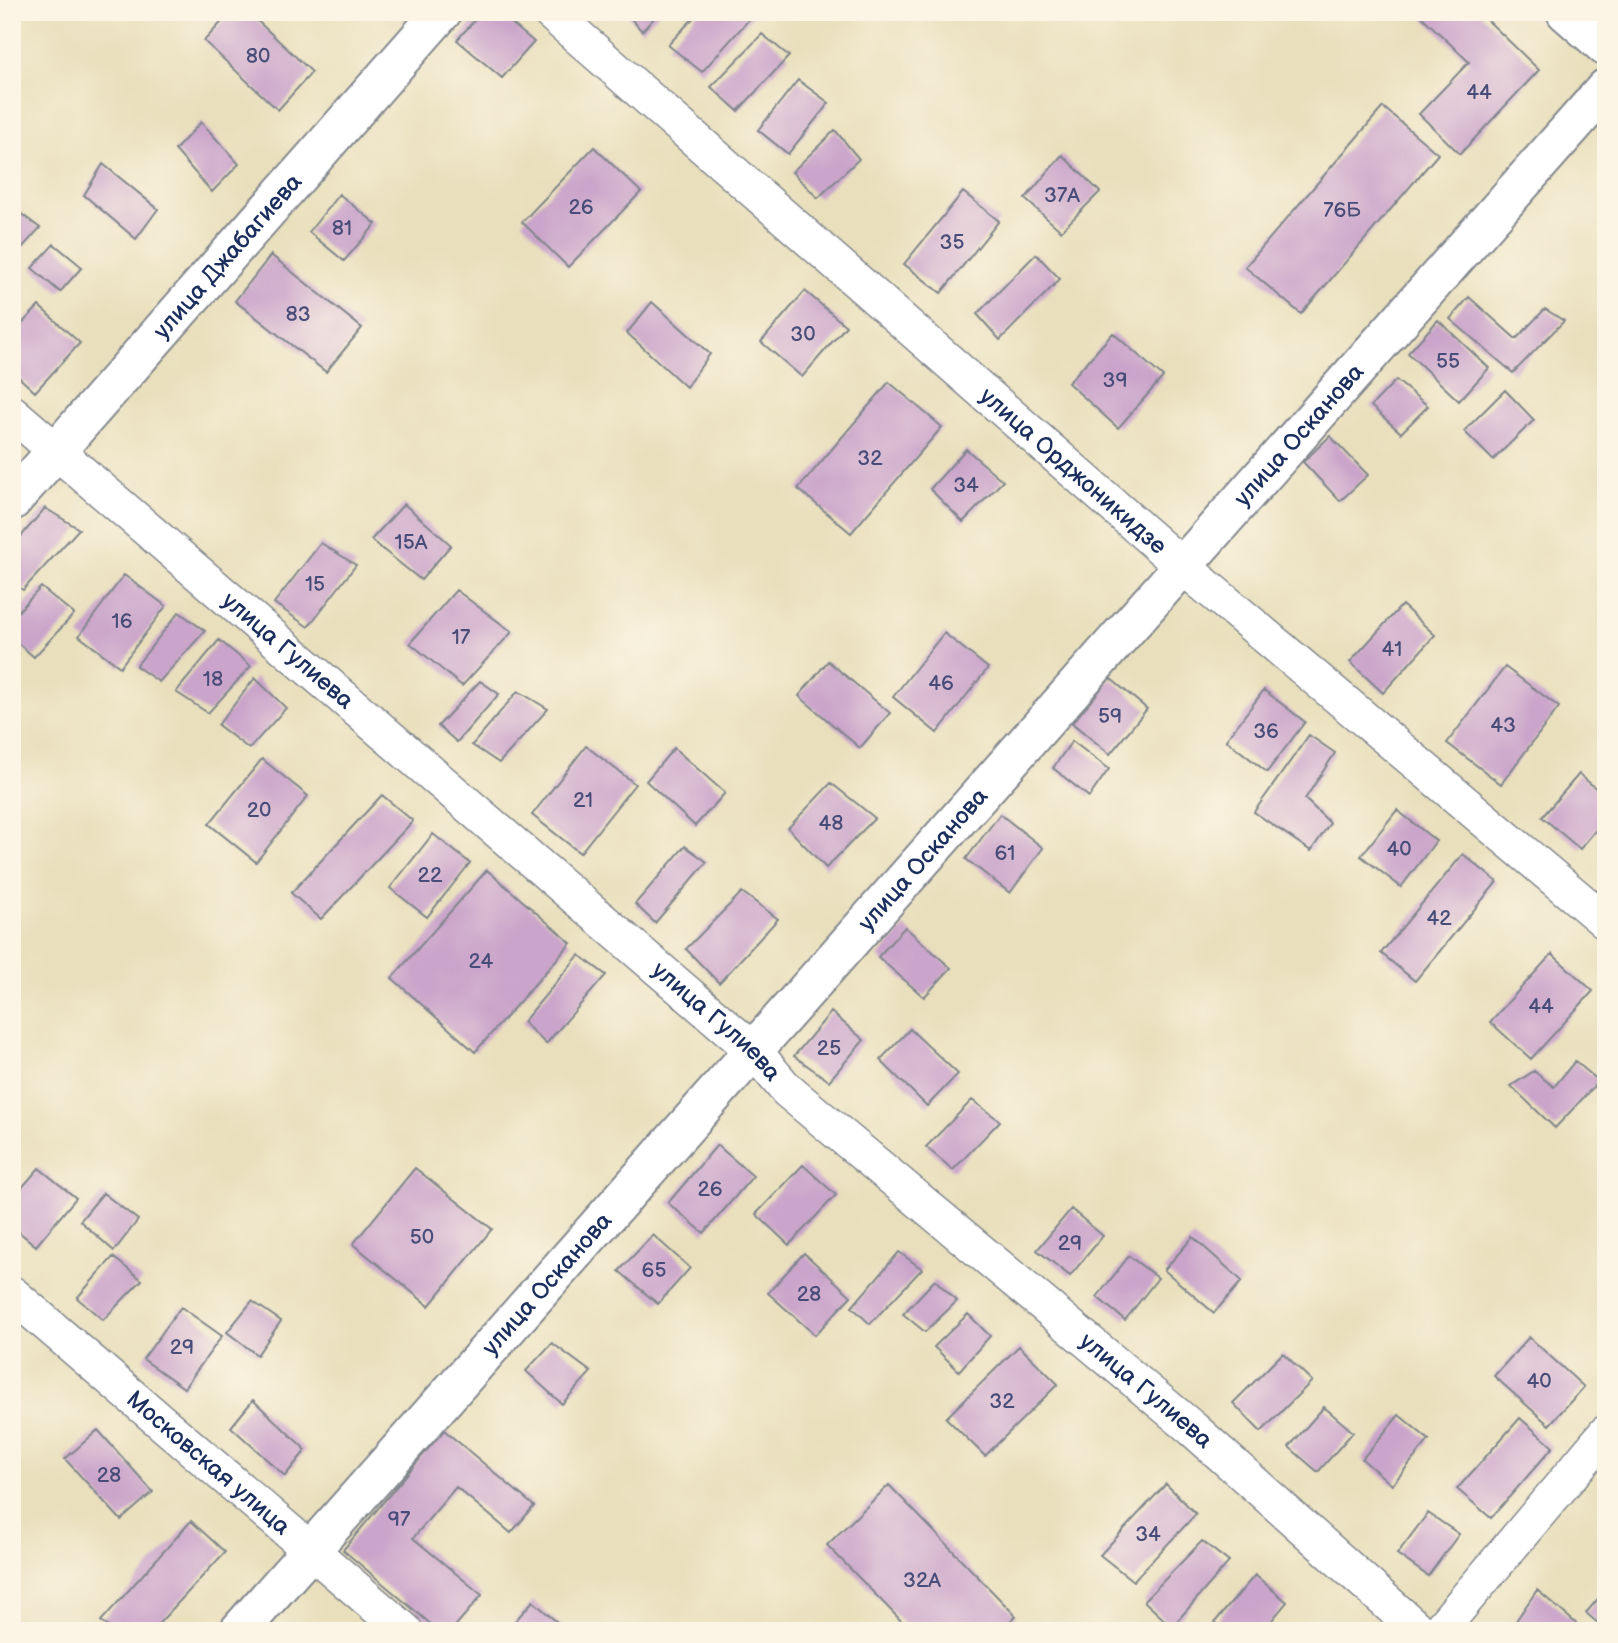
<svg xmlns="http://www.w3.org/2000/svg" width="1618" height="1643" viewBox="0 0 1618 1643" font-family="'Balsamiq Sans',sans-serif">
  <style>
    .building { fill: #caa4ca }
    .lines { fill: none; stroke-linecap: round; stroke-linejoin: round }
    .street-casing { stroke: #82878d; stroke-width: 38 }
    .secondary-casing { stroke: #82878d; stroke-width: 42 }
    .street { stroke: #fff; stroke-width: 35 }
    .secondary { stroke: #fff; stroke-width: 38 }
    .labels { text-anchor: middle; stroke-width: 6; stroke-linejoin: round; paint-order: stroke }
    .number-label { font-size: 21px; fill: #474c79 }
    .street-label { font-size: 24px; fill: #1b2f5e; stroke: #fcf5e5 }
  </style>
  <rect width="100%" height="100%" fill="#fcf5e5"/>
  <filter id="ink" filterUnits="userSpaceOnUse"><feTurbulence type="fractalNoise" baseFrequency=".0143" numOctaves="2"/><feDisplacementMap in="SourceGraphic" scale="14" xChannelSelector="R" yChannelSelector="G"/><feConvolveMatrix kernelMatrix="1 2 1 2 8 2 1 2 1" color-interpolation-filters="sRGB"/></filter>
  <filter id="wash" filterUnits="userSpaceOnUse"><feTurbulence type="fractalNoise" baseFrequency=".00686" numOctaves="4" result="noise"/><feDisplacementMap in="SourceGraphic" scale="28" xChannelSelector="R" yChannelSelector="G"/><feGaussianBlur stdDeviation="1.57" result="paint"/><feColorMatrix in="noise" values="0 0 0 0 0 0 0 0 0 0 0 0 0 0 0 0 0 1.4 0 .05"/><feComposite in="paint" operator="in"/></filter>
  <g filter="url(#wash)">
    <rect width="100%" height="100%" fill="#e9dfbc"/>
    <g id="blocks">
      <path class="building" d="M231,12h17l64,60 -34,38 -74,-69z
        M482,12h16l36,30 -32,36 -45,-38z
        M625,12h35l-18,19z
        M699,12h51l3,3 -51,57 -34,-27z
        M1417,12h62l60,58 -79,84 -41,-40 50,-52z
        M762,34l27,22 -51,55 -27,-24z
        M798,80l31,23 -41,51 -30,-24z
        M1383,107l55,47 -137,160 -56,-47z
        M201,122l38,42 -27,28 -37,-42z
        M835,130l24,29 -41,39 -26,-26z
        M594,147l47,45 -73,75 -46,-45z
        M1062,155l38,37 -39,39 -36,-32z
        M103,164l55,45 -22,30 -52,-44z
        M963,192l36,29 -58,72 -37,-29z
        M339,194l37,30 -32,37 -35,-29z
        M12,207l28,21 -28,31z
        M54,244l28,23 -22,25 -28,-24z
        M1036,254l24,25 -60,61 -23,-26z
        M271,255l91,73 -36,44 -91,-71z
        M805,291l41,35 -44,51 -41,-35z
        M1469,297l47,42 29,-30 19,12 -51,52 -63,-54z
        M652,302l58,52 -24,33 -59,-54z
        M39,306l41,37 -45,49 -23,-21v-37z
        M1438,320l51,48 -30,33 -51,-48z
        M1113,333l50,44 -45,51 -50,-45z
        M1396,380l32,26 -27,27 -30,-27z
        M889,382l53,45 -91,106 -53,-44z
        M1505,390l29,30 -41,40 -29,-29z
        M1330,436l38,39 -28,26 -37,-39z
        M966,449l37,32 -40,41 -33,-33z
        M404,504l47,41 -30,35 -50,-40z
        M45,508l34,21 -56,61 -11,-7v-36z
        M321,543l35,22 -48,62 -34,-24z
        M124,575l42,31 -46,61 -41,-31z
        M41,587l33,27 -40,43 -22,-19v-20z
        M456,590l56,42 -50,54 -52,-43z
        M1402,605l33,30 -52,58 -33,-31z
        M179,612l26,19 -46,51 -23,-16z
        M944,633l44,35 -51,65 -44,-36z
        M219,640l32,26 -43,47 -32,-21z
        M828,661l62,52 -30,35 -61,-52z
        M1505,667l54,40 -58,77 -54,-41z
        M255,678l31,30 -37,41 -31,-24z
        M1110,678l37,31 -37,45 -38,-31z
        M480,681l19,13 -42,48 -19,-16z
        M1264,690l41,32 -38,50 -41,-32z
        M518,691l30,18 -49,54 -27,-18z
        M1309,735l26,18 -30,46 25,24 -19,28 -57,-39z
        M1072,741l37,28 -20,28 -36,-29z
        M586,746l49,38 -55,69 -48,-38z
        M674,748l51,45 -30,33 -49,-45z
        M262,759l46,37 -52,66 -47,-38z
        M1579,774l27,23v21l-26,31 -38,-32z
        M831,783l44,35 -49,50 -38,-40z
        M382,795l31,26 -92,98 -30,-26z
        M1397,810l39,31 -35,46 -40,-31z
        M1000,814l43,34 -33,45 -44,-34z
        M433,834l37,29 -43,54 -37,-29z
        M685,846l22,16 -52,61 -20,-19z
        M1463,854l34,28 -82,99 -34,-28z
        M487,870l84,73 -96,109 -83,-74z
        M742,892l36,27 -59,64 -33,-34z
        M905,927l46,41 -27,29 -46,-40z
        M1552,954l41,37 -62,68 -41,-37z
        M579,955l27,20 -60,69 -23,-22z
        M831,1012l33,28 -35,41 -35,-25z
        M910,1029l48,45 -31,32 -47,-46z
        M1575,1061l24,20 -44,47 -44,-42 23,-15 20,16z
        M972,1100l28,21 -47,49 -27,-23z
        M717,1145l36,31 -49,57 -36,-30z
        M803,1165l33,30 -47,50 -33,-31z
        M39,1168l37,30 -40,48 -24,-20v-27z
        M415,1168l77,61 -63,77 -76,-62z
        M103,1193l35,27 -24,31 -34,-30z
        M1071,1209l32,27 -33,40 -33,-26z
        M653,1235l37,33 -32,36 -39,-33z
        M1193,1237l49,44 -28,32 -50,-43z
        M899,1252l23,17 -52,55 -18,-17z
        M804,1253l47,43 -36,39 -47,-42z
        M1129,1256l29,22 -33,42 -28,-23z
        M113,1257l29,23 -39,40 -26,-22z
        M935,1280l22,21 -32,31 -22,-18z
        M252,1301l29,20 -24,34 -30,-23z
        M181,1307l41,29 -38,52 -41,-29z
        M968,1314l22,22 -31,35 -25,-24z
        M1529,1337l55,50 -35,38 -55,-49z
        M552,1343l39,29 -29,32 -36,-33z
        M1019,1346l39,38 -73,72 -39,-38z
        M1283,1353l29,28 -51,51 -28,-29z
        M253,1400l53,50 -21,26 -54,-49z
        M1324,1407l29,25 -35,40 -29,-25z
        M1399,1415l30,25 -37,45 -30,-26z
        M1520,1418l33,29 -62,71 -34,-29z
        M98,1430l55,62 -32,28 -56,-61z
        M444,1430l90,76 -23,27 -55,-46 -43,51 69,57 -31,36h-12l-96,-81z
        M1166,1484l30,30 -63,67 -33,-26z
        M889,1485l127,131 -15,15h-90l-84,-86z
        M1428,1513l31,21 -31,42 -31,-22z
        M191,1521l34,31 -73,79h-38l-13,-10z
        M1202,1541l27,21 -57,65 -28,-26z
        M1255,1575l32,27 -24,29h-38l-10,-9z
        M1606,1589v41l-20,-17z
        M1537,1590l48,41h-76z
        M533,1601l34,30h-61z"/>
    </g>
  </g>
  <g filter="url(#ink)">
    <use href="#blocks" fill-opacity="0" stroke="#82878d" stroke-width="2"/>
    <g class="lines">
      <g class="street-casing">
        <g id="street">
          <path id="s1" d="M550,12l631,553 425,357"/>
          <path id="s2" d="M12,413l741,637 34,40 406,339 226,202"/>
          <path id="s3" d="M12,1294l393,337"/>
          <path d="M1439,1631l167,-198"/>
        </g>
      </g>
      <g class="secondary-casing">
        <g id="secondary">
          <path d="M1566,12l40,35"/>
          <path id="s4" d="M12,501l430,-489"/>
          <path id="s5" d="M239,1631l1367,-1543"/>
        </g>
      </g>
      <use href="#street" class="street"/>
      <use href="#secondary" class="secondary"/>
    </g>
  </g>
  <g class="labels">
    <g class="number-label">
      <text x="258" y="63">80</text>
      <text x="1479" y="99">44</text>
      <text x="1062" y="202">37А</text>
      <text x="581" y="214">26</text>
      <text x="1342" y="217">76Б</text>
      <text x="342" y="235">81</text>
      <text x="952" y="249">35</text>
      <text x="298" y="321">83</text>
      <text x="803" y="341">30</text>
      <text x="1448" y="368">55</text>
      <text x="1115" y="387">39</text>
      <text x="870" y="465">32</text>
      <text x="966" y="492">34</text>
      <text x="411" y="549">15А</text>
      <text x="315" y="591">15</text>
      <text x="122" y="628">16</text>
      <text x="461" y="644">17</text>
      <text x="1392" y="656">41</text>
      <text x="213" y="686">18</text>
      <text x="941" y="690">46</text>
      <text x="1110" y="723">59</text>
      <text x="1503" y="732">43</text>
      <text x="1266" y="738">36</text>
      <text x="583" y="807">21</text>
      <text x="259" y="817">20</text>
      <text x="831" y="830">48</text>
      <text x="1399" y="856">40</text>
      <text x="1005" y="860">61</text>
      <text x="430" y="882">22</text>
      <text x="1439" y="925">42</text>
      <text x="481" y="968">24</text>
      <text x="1541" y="1013">44</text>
      <text x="829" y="1055">25</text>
      <text x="710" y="1196">26</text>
      <text x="422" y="1244">50</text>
      <text x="1070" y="1250">29</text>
      <text x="654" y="1277">65</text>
      <text x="809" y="1301">28</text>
      <text x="182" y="1354">29</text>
      <text x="1539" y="1388">40</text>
      <text x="1002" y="1408">32</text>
      <text x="109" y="1482">28</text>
      <text x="399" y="1526">97</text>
      <text x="1148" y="1541">34</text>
      <text x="922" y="1587">32А</text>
    </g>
    <g class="street-label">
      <text dy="8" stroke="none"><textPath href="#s4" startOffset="326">улица Джабагиева</textPath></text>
      <text dy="8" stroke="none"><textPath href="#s5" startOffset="1598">улица Осканова</textPath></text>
      <text dy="8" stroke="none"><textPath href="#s1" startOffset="696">улица Орджоникидзе</textPath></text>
      <text dy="8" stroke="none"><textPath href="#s2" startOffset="364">улица Гулиева</textPath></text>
      <text dy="8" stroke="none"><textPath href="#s5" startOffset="1031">улица Осканова</textPath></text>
      <text dy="8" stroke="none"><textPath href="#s2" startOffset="931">улица Гулиева</textPath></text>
      <text dy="8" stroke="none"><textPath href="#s5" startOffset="464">улица Осканова</textPath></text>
      <text dy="8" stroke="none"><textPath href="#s2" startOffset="1498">улица Гулиева</textPath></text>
      <text dy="8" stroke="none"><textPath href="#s3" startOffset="259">Московская улица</textPath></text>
    </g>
  </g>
  <rect width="1618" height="1643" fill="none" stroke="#fcf5e5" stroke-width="42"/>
</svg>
